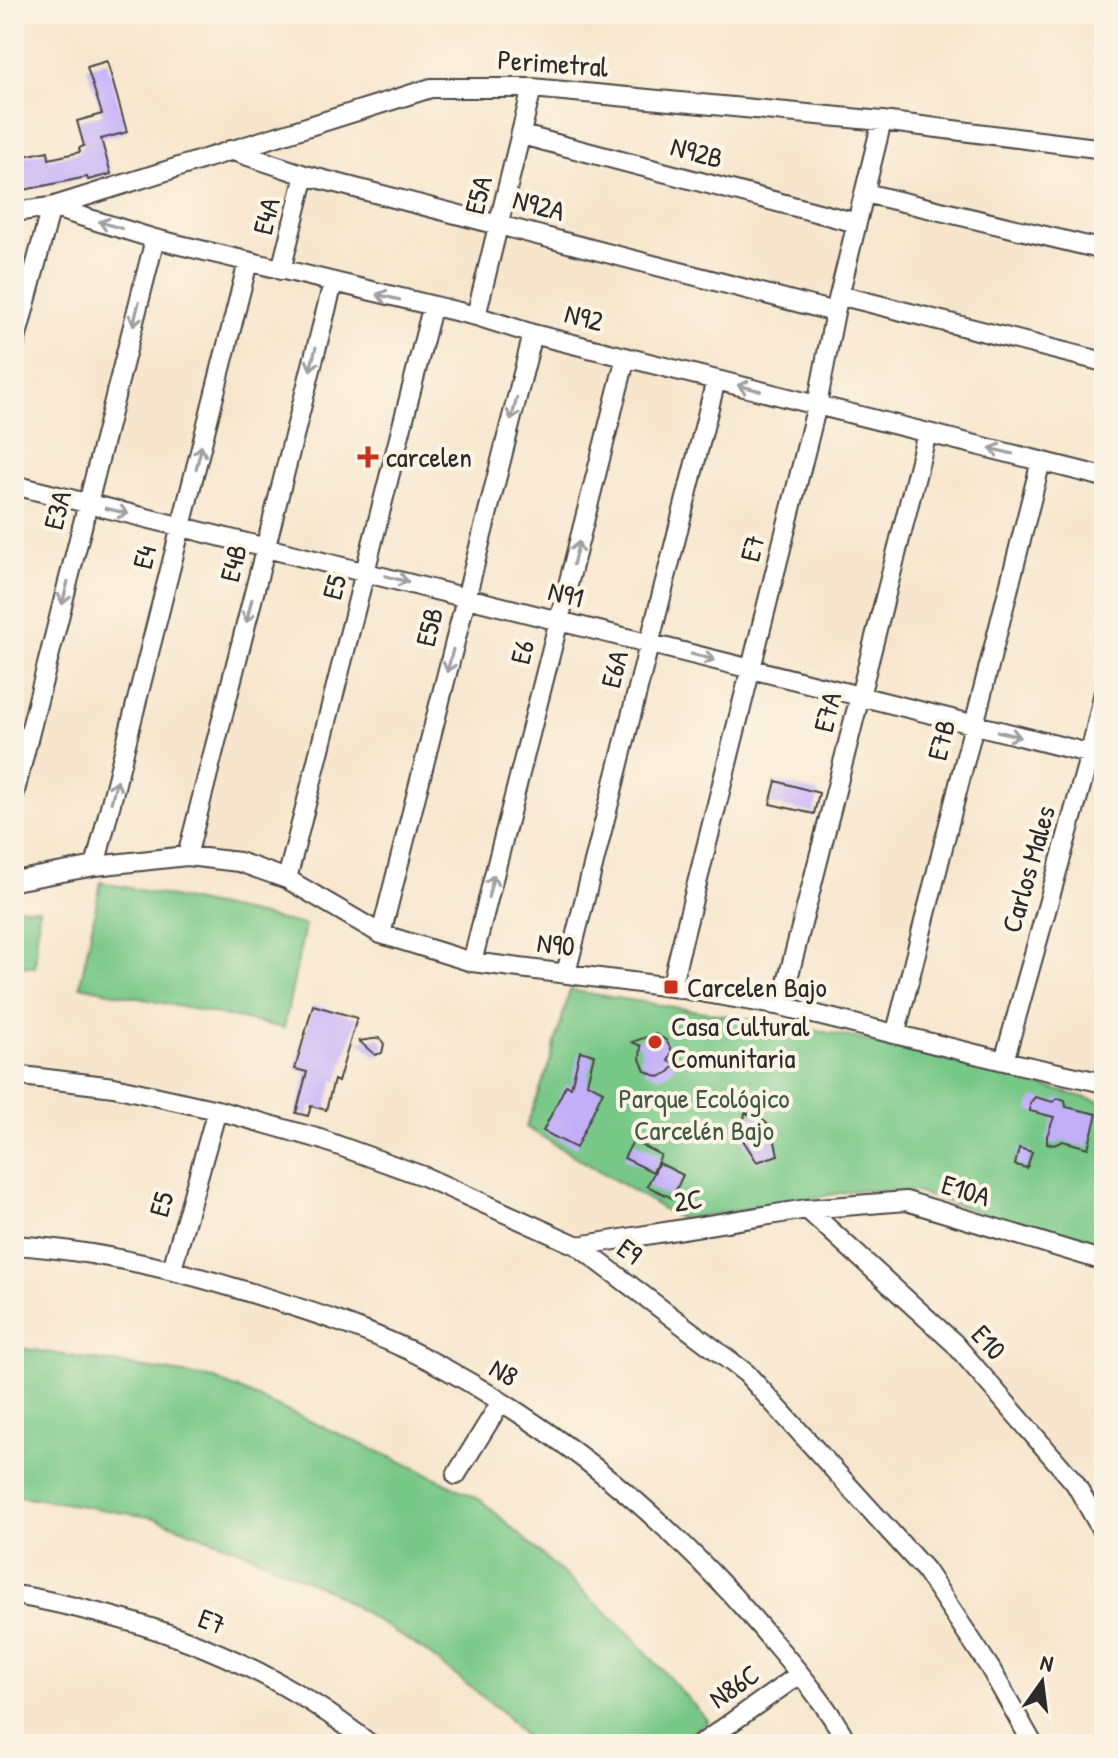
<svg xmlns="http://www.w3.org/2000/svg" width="1118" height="1758" viewBox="0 0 1118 1758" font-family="'Patrick Hand',sans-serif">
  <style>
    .green { fill: #77c787; stroke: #517959; stroke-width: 2 }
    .building { fill: #c3aefa }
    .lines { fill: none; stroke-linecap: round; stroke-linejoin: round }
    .street-casing { stroke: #4a4743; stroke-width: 22 }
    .street { stroke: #fff; stroke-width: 18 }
    .oneway { stroke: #a0a0a0 }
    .poi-dot { fill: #c8321e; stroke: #fcf5e5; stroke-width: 3 }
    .labels { text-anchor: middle; stroke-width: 8; stroke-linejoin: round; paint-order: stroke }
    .street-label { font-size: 28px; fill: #2b2b2b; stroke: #fcf5e5 }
    .poi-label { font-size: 28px; fill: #2b2b2b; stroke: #fcf5e5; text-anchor: start }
    .park-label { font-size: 28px; fill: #425a47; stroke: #fcf5e5 }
  </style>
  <rect width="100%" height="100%" fill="#fcf5e5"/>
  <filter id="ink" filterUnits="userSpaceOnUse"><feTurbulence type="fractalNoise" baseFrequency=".0125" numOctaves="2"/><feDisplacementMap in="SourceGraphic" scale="16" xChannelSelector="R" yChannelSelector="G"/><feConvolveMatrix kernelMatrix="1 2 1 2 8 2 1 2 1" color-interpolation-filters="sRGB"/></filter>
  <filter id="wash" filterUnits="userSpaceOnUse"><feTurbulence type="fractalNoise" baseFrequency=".006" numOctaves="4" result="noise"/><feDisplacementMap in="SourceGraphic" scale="32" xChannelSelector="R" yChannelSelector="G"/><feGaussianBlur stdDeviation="1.8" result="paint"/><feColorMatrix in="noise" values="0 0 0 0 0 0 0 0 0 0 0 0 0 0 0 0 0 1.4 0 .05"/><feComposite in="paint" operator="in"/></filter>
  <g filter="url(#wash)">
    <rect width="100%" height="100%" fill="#f7e6cd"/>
    <path class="green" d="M101,882l204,43 -21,103 -204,-42z
      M14,907l25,2 -4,58 -21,-2z
      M570,990c112,20 224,33 335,59 67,15 132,38 199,53v150l-189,-60 -59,-2 -79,15 -97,14 -154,-92 23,-62z
      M14,1347l201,32 203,90 63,31 148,133 79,88 -31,23h-146l-29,-32 -76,-60 -98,-62 -80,-37 -93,-35 -141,-23z"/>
    <g id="blocks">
      <path class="building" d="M107,61l20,71 -26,7 10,35 -23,6 -1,-3 -73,15v-34l34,-7 1,8 31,-7 -1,-4 5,-2 -7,-25 25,-7 -15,-47z
        M776,781l43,12 -5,21 -44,-10z
        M313,1005l44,13 -19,64 -4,-2 -8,30 -15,-4 -3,10 -12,-3 11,-41 -12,-3z
        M655,1034l11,6 6,11 -4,10 9,3 -9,9 -9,4 -14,-6 -5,-12 1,-13 -9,-4z
        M380,1038l4,6 -2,9 -7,2 -16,-14z
        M580,1051l14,4 -7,28 16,8 -27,57 -33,-17 23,-46 5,2z
        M1035,1097l18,5 5,-4 7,2 1,7 31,7 -9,34 -25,-7 -9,4 -7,-2v-7l7,-19 -24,-6v-8z
        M745,1113l14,4 13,11 6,27 -21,7 -16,-25z
        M633,1141l28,14 -8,17 -29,-14z
        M1019,1148l13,4 -5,16 -12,-3z
        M659,1163l24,12 -11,23 -25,-12z"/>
    </g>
  </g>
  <g filter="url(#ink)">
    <use href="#blocks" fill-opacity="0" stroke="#4a4743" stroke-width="2"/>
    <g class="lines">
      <g class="street-casing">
        <path id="street" d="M522,135l335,88
          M230,150l75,25 530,137
          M865,193l239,57
          M14,212l37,-5 380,-119h101l350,33 222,28
          M281,270l24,-95
          M839,295l265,67
          M476,316l56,-228
          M14,347l37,-140 104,32 321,77 57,18 571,143
          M14,485l1090,272
          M14,795l141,-556
          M187,856l146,-573
          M95,866l153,-604
          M287,879l145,-571
          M14,881l81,-15 92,-10 52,6 48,17 94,55 91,28 199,25 110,19 223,55 100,22
          M381,934l152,-600
          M472,962l154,-605
          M566,973l150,-593
          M671,987l146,-582 18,-93 47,-191
          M781,1006l146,-573
          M896,1032l145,-571
          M1004,1061l86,-307 14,-62
          M14,1075l100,12 103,23 103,29 103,37 155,70 168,127 179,197 65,98 43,76
          M807,1209l147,134 121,140 29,51
          M14,1245c79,5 156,23 231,46 61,19 126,39 182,68 126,66 238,157 330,264 33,39 67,76 91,121
          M578,1246l229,-37 99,-8 198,60
          M172,1269l45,-159
          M456,1475l45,-73
          M14,1595c24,3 48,9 72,15 103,24 201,68 284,134
          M701,1744l99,-70"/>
      </g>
      <use href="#street" class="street"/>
    </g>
    <defs><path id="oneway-shaft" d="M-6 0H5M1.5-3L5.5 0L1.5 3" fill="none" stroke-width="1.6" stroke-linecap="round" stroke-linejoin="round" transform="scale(2)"/></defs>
    <g class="oneway">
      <use href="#oneway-shaft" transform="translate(110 225) rotate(-163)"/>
      <use href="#oneway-shaft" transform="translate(388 297) rotate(-166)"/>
      <use href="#oneway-shaft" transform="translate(136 314) rotate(104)"/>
      <use href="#oneway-shaft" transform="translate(313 359) rotate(104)"/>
      <use href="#oneway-shaft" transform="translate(749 388) rotate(-166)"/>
      <use href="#oneway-shaft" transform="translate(514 409) rotate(104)"/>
      <use href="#oneway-shaft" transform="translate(1001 451) rotate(-166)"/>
      <use href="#oneway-shaft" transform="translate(199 457) rotate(-76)"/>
      <use href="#oneway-shaft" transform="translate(117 511) rotate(14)"/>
      <use href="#oneway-shaft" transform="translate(576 553) rotate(-76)"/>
      <use href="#oneway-shaft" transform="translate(397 579) rotate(15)"/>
      <use href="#oneway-shaft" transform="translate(65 593) rotate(104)"/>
      <use href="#oneway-shaft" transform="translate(249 611) rotate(104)"/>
      <use href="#oneway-shaft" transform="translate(703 657) rotate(14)"/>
      <use href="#oneway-shaft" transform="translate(450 661) rotate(104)"/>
      <use href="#oneway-shaft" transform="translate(1009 734) rotate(14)"/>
      <use href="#oneway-shaft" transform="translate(114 791) rotate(-76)"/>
      <use href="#oneway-shaft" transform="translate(491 886) rotate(-76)"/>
    </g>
  </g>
  <g class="poi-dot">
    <path d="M364 445h8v8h8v8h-8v8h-8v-8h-8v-8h8z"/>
    <rect x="663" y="979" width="16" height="16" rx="4"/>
    <circle cx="655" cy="1042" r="8"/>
  </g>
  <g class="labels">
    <g class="street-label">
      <text transform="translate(553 63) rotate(4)" y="10">Perimetral</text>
      <text transform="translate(697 152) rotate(15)" y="10">N92B</text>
      <text transform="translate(478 195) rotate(-76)" y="10">E5A</text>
      <text transform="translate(539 205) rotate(15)" y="10">N92A</text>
      <text transform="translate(266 216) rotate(-76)" y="10">E4A</text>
      <text transform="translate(584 317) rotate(14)" y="10">N92</text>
      <text transform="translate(57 510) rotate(-76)" y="10">E3A</text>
      <text transform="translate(752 548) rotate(-76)" y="10">E7</text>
      <text transform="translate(144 557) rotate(-76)" y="10">E4</text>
      <text transform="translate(233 563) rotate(-76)" y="10">E4B</text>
      <text transform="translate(334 587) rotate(-75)" y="10">E5</text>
      <text transform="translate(566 594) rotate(14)" y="10">N91</text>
      <text transform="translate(429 627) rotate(-76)" y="10">E5B</text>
      <text transform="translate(522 652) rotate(-76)" y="10">E6</text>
      <text transform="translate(614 669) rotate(-76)" y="10">E6A</text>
      <text transform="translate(827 712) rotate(-76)" y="10">E7A</text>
      <text transform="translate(941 740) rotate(-76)" y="10">E7B</text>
      <text transform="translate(1028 869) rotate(-74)" y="10">Carlos Males</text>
      <text transform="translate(556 944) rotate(7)" y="10">N90</text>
      <text transform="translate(966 1190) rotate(17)" y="10">E10A</text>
      <text transform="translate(688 1200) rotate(-9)" y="10">2C</text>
      <text transform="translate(161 1204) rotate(-74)" y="10">E5</text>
      <text transform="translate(630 1251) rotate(37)" y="10">E9</text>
      <text transform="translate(989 1342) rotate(48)" y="10">E10</text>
      <text transform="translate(504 1372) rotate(30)" y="10">N8</text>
      <text transform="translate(212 1621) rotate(21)" y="10">E7</text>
      <text transform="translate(734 1686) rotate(-35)" y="10">N86C</text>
    </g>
    <g class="poi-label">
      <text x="386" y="467">carcelen</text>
      <text x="687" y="997">Carcelen Bajo</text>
      <text x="671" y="1036">Casa Cultural<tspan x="671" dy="32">Comunitaria</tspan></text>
    </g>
    <g class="park-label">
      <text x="704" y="1108">Parque Ecológico<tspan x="704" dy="32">Carcelén Bajo</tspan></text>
    </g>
  </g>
  <rect width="1118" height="1758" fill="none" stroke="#fcf5e5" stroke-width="48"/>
  <g transform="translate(1042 1682) rotate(14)" stroke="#fcf5e5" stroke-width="6" paint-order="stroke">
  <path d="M0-6L14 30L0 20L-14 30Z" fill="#2b2b2b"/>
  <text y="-12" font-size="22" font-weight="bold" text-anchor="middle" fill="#2b2b2b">N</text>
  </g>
</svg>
